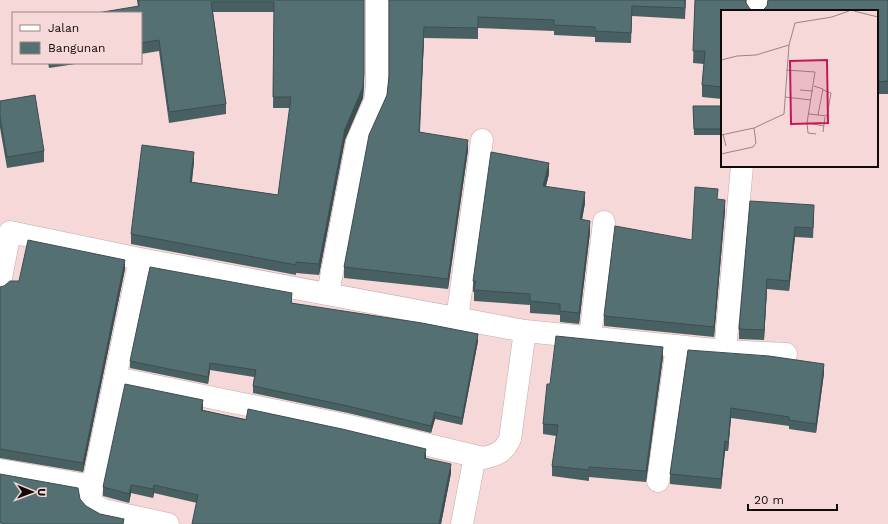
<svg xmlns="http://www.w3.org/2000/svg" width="888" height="524" viewBox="0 0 888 524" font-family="'Work Sans',sans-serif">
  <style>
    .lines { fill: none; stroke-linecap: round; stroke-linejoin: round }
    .minor-casing { stroke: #c5a9a9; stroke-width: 23 }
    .minor { stroke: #fff; stroke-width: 22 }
    .wall { fill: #496063 }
    .shaded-wall { fill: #3c4e50 }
    .building { fill: #557073; stroke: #3c4e50 }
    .inset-road { fill: none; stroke: #9a8584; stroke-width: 1 }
    .view { fill: #c2185b; fill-opacity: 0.15; stroke: #c2185b; stroke-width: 2 }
    .inset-edge { fill: none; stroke: #120908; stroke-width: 2 }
  </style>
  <rect width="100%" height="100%" fill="#f5d8d7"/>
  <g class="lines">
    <g class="minor-casing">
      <path id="minor" d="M757,11l1,-11
        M140,259l-50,239 2,6 11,6 65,14
        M0,283l10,-51 130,27 385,72 200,20 17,-185
        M328,293l29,-151 18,-41 2,-16v-85
        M457,319l25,-179
        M590,337l14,-115
        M725,351l61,3
        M116,378l229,47 138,33c14,-3 21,-6 27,-19l15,-108
        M0,470l92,16
        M658,481l19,-135
        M462,524l13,-68"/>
    </g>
    <use href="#minor" class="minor"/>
  </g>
  <path class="wall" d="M137,0h227v84l-1,14 -18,42 -26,135 -23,-2v2l-165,-31v-10l63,-72 -2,20 86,13 12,-87h-17l1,-96h-61l13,92v10l-57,9 -10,-72 -18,3v-41l-3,-6z
    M389,0h297l-1,19 -53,-3 -1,27 -36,-1v-5l-41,-2v-4l-76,-3v11l-54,-1 -4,94 48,18 -20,139 -104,-11v-11l43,-172 2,-19z
    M695,0h51v3l4,6 6,2 7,-1 4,-4 1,-6h120v94h-11v-83h-155v88l-20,-2v-12l2,-21 -11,-1z
    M48,63h34l-33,5z
    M0,101l44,50v11l-37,6 -7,-40z
    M693,106h28l1,29h-28z
    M549,174l-3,12 39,17 -3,17 8,12 -11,92 -19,-2v-7l-30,-2v-8l-56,-4v-9h-1v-11z
    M718,199l7,11 -11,127 -110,-11v-10l88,-76z
    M750,201l64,14 -1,23 -18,-1 -6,54 -22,-2 -3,51 -25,-1v-10z
    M125,269l-42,203 -83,-14v-171l4,-1 15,-5z
    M292,300v3l186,38 -16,84 -27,-6 -4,14 -83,-20 -95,-20v-7l1,-9 -44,-7 -2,14 -78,-16v-7z
    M688,350l136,23 -8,60 -27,-4v-3l-58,-8 -3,33h-3l-4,38 -51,-5v-10z
    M663,357l-17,125 -57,-5v4l-37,-5v-10l4,-30 -13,-2v-10l7,-40z
    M203,409l-1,1 224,47v2l25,14 -10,51h-249l5,-21 -43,-10 -1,5 -22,-5 -2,10 -26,-7v-9z"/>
  <path class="shaded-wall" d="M424,27v11l-5,105v-11z
    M364,74v10l-1,14 -18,42 -26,135v-11l26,-135z
    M468,140v10l-20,139v-10z
    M194,152v10l-4,31v-11z
    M549,163v11l-6,23v-11z
    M585,192v11l-5,27v-11z
    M725,200v10l-11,127v-10z
    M590,221v11l-11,92v-11z
    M795,227v10l-6,54v-10z
    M125,260v9l-42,203v-9z
    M767,279v10l-3,51v-10z
    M478,334v7l-16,84v-7z
    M663,347v10l-17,125v-11z
    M210,363v7l-2,14v-7z
    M824,364v9l-8,60v-9z
    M203,400v9l-2,9v-8z
    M731,408v10l-3,33v-9z
    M435,412v7l-4,14v-7z
    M725,441v10l-4,38v-10z
    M426,449v8l-2,10v-9z
    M451,464v9l-10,51h-2z
    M131,485v8l-2,10v-9z
    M154,485v8l-1,5v-9z"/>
  <path class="building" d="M138,0h226v74l-1,13 -18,42 -26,135 -23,-2v3l-165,-31 11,-89 52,7 -4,30 88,13 13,-98h-18l1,-95h-63l15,102 -57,8 -10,-72 -18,3v-30h-44l42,-7z
    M389,0h296v8l-53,-2 -1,27 -36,-2v-4l-41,-2v-5l-76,-3v11l-54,-1 -5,105 49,8 -20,139 -104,-12 25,-132 18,-40 2,-19z
    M695,0h51v3l4,6 6,2 7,-1 4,-4 1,-6h120v81l-11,1v-71h-155v76l-20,-2 3,-34h-12z
    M35,95l9,56 -37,6 -7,-40v-16z
    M693,106h28l1,23h-28z
    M491,152l58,11 -6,23 42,6 -5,27 10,2 -11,92 -19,-2v-7l-30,-3v-7l-56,-4 2,-9h-3z
    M695,187l23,2 -1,10 8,1 -11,127 -110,-11 11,-90 77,14z
    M750,201l64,4 -1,23 -18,-1 -6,54 -22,-2 -3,51 -25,-1z
    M28,240l97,20 -42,203 -83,-14v-162l4,-1 6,-5h9z
    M150,267l142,26 -1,10 131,20 56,11 -16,84 -27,-6 -4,14 -83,-20 -95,-20 3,-16 -46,-7 -2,14 -78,-16z
    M556,336l107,11 -17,124 -57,-4v3l-37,-4 6,-41 -15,-1 4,-40h3z
    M688,350l81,6 55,8 -8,60 -27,-4v-3l-58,-9 -3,34 -3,-1 -4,38 -51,-5z
    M125,384l78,16 -2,10 45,10 2,-11 94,20 84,20 -2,9 27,6 -12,60h-247l6,-29 -44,-10 -1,4 -22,-4 -2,9 -26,-7z
    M0,474l78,14 2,11 6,7 14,8 24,5 -1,5h-116l-7,-1z"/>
  <g transform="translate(721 10)">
    <rect width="157" height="157" fill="#f5d8d7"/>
    <path class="inset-road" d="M133,1l24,6M0,50l16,-4 19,-1 33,-10 6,-22 37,-6 17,-6M65,60l29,2 -8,51 17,3M93,76l9,3 -5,26M79,80l13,1M64,87l26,3M88,104l18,2 4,-23 -8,-3M86,113l1,10 8,1M102,122l2,-15M2,124l3,12M0,125l33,-7 30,-14 5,-69M0,144l32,-7 3,-4 -2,-15"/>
    <path class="view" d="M106,50l1,63 -37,1 -1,-63z"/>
    <rect width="157" height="157" class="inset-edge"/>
  </g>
  <rect x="12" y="12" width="130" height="52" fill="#f5d8d7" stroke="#9a8584"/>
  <rect x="20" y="25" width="20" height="6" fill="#ffffff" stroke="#9a8584"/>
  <text x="48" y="32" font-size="12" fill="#120908">Jalan</text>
  <rect x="20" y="42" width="20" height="12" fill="#557073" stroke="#9a8584"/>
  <text x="48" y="52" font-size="12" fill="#120908">Bangunan</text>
  <g transform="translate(32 492) rotate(91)" stroke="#f5d8d7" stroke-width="3" paint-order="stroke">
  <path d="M0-3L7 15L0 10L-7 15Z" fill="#120908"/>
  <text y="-6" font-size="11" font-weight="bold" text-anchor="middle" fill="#120908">U</text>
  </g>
  <path d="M748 504v6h89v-6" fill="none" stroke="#120908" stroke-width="2"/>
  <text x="754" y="504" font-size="12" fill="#120908" stroke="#f5d8d7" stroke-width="3" paint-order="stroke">20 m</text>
</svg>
